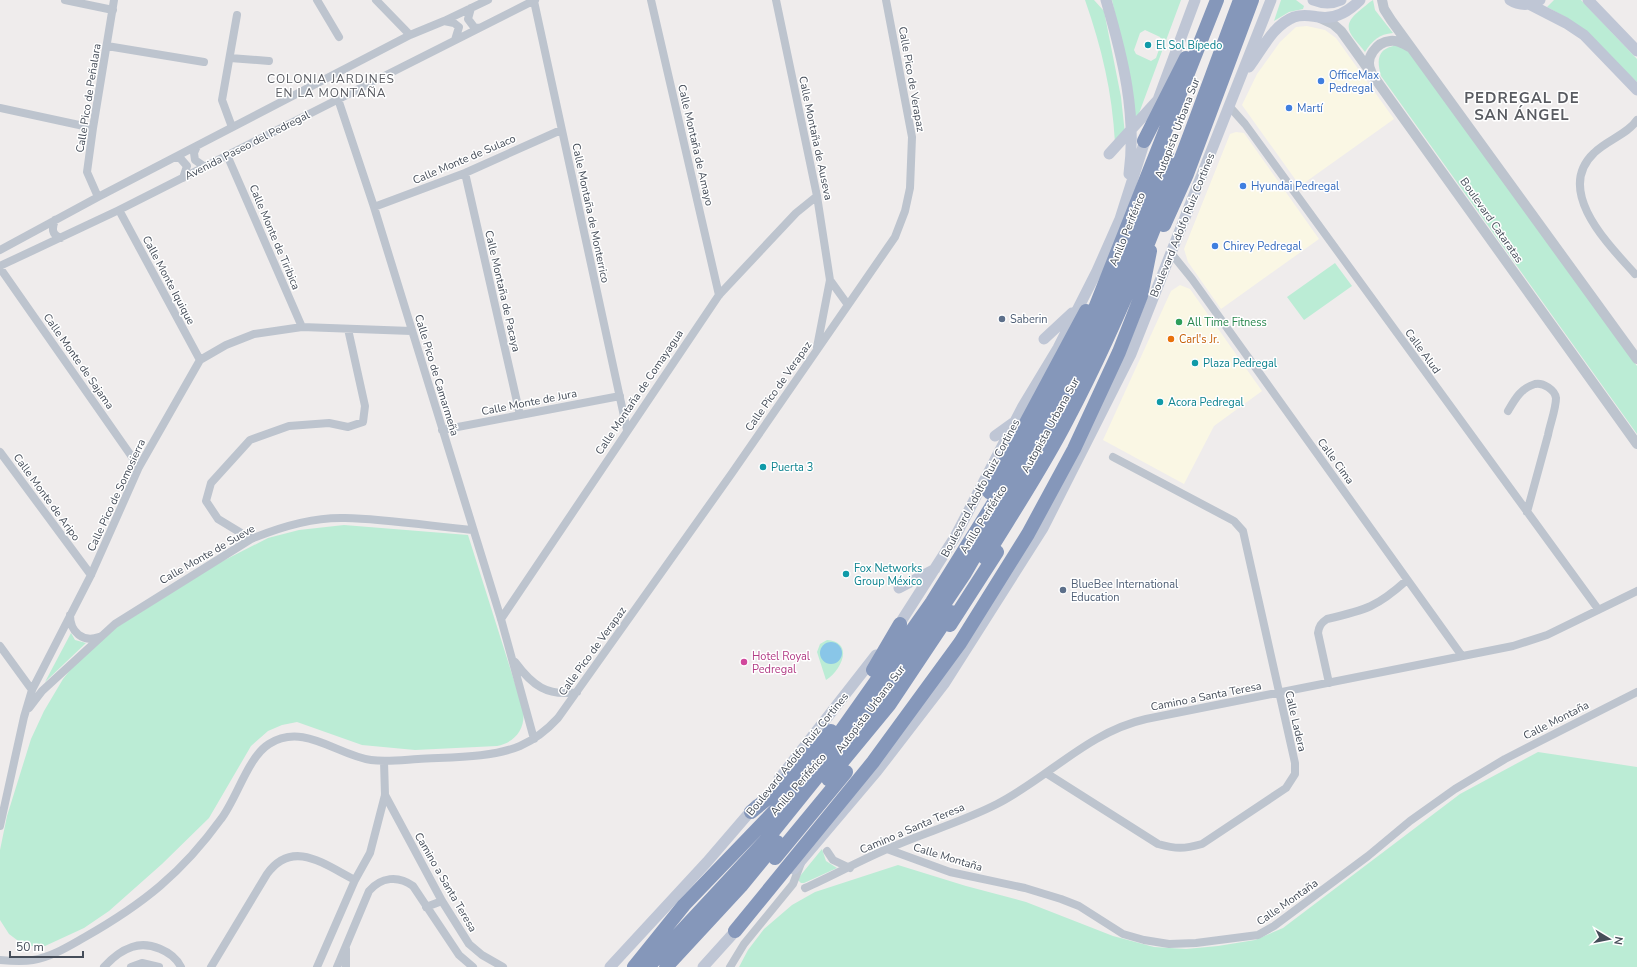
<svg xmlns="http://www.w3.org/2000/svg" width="1637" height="967" viewBox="0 0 1637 967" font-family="'Nunito Sans',sans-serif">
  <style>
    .commercial { fill: #faf7e4 }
    .green { fill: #bbecd5; fill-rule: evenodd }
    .water { fill: #89c6e8 }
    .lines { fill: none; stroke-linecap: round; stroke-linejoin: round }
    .minor { stroke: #bdc4ce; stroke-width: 8 }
    .tertiary { stroke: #bdc4ce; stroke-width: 10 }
    .secondary { stroke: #bfc6d5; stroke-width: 11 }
    .motorway { stroke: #8597ba; stroke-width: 14 }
    .culture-dot { fill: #0f9aa8; stroke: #fff; stroke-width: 1.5 }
    .shop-dot { fill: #3f7fe0; stroke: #fff; stroke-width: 1.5 }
    .service-dot { fill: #5c6f8a; stroke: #fff; stroke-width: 1.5 }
    .leisure-dot { fill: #2e9e5b; stroke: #fff; stroke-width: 1.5 }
    .food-dot { fill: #e8710a; stroke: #fff; stroke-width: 1.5 }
    .hotel-dot { fill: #d1479c; stroke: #fff; stroke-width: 1.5 }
    .labels { text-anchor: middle; stroke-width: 3; stroke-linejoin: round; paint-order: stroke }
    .culture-label { font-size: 11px; fill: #0d838f; stroke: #fff; text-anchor: start }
    .shop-label { font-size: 11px; fill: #366cbe; stroke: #fff; text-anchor: start }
    .street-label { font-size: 11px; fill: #454d59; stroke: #fff }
    .service-label { font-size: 11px; fill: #4e5e75; stroke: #fff; text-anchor: start }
    .leisure-label { font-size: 11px; fill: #27864d; stroke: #fff; text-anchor: start }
    .food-label { font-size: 11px; fill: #c56008; stroke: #fff; text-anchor: start }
    .hotel-label { font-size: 11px; fill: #b23c85; stroke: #fff; text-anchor: start }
    .neighbourhood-label { font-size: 12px; letter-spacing: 1px; fill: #595b61; stroke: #fff }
    .district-label { font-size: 15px; font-weight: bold; letter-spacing: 1px; fill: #595b61; stroke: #fff }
  </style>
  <rect width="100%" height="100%" fill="#efecec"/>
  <path class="commercial" d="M1307,26l18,4 11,8 58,81 -94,67 -58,-81 15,-31 23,-32 16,-15z
    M1236,132l8,1 75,106 -98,70 -33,-47 -4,-13 46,-115z
    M1180,285l10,4 72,102 -48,35 -30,58 -81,-44 68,-149z"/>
  <path class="green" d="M1085,0h9l10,11 17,86 4,37 -10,9c-3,-52 -13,-94 -30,-143z
    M1112,0h69l-43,116 -4,3 -3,-32zM1145,30l15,7 2,4 -6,17 -5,3 -15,-7 -2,-4 6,-17z
    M1281,0h15l8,6 -1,3 -14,3 -15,9z
    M1373,0l2,10 18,23c-14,1 -21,8 -28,19 -12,-16 -26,-24 -7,-40 5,-4 10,-9 15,-12z
    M1554,0h27l56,59v23l-68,-63 -22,-12z
    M1398,45l10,6 9,10 220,305v68l-256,-358c-5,-18 -3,-28 17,-31z
    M1335,263l17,23 -48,34 -17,-23z
    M344,525l124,10 55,174c3,19 -7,33 -26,37l-82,4 -53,-5 -65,-23 -15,3 -14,6 -17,15 -42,72 -47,46 -53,47 -25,17 -39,18h-20l-16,-12 -9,-14v-70l7,-34 24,-77 13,-28 19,-32 12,-15 42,-37 102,-64 49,-25 31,-8z
    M71,633l4,7 11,3 -41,39z
    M827,640c28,2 14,31 -1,40l-9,-28 3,-8z
    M1538,752l99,15v200h-898l9,-17 16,-21 28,-24 23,-13 83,-27 68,21 60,16 87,34 41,11 32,2 32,-3 37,-6 28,-12 177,-134z
    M822,849l4,12 11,7 -33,15h-3l-3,-3 2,-4z"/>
  <path class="water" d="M820 653a11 11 0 1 1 22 0a11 11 0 1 1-22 0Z"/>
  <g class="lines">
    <path class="minor" d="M65,0l48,10
      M317,0l22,37
      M376,0l34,35
      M651,0l68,295
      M776,0l41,196 13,84 -13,67
      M534,1l93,429
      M471,8l-3,11 6,8 5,1
      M444,21l10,2 5,4 -4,13
      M107,46l97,16
      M230,58l39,3
      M338,99l36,108 127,412 33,120
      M1229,106l16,18 353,485
      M0,108l93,20
      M232,127l-10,-27 15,-85
      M197,146l-3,7 1,7 10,7
      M227,155l75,172
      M174,158h6l7,8 -4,12
      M465,173l55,242
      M98,197l-11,-25 6,-44 21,-128
      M374,207l91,-34 96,-43
      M119,210l81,150
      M55,220c-3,8 -4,15 6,18
      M0,250l98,-53 312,-162 34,-14 44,-21
      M1171,253l21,26 270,377
      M0,266l119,-56 416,-210
      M0,268l139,199
      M1635,274c-26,-29 -81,-83 -41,-121 13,-13 34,-19 43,-33
      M830,280l18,25
      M1508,411c7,-12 13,-23 27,-27 8,-2 20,6 21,14 0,11 -6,26 -8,37 -7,25 -14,51 -21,77
      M442,430l178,-34
      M0,452l91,123
      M251,539l-33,-20 -12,-18 5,-18 39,-43 39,-14 40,-3 19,4 15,-5 2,-16 -17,-77
      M70,615c0,17 13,28 29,22
      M501,619l218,-324 77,-82 21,-17
      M0,646l32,44
      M515,662c17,23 32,35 62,30
      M1329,683l-11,-50c1,-7 3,-10 9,-14 39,-9 50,-12 80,-39
      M29,708l13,-17 73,-67 136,-85c29,-12 62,-22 94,-21 42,1 85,8 127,12
      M1046,773l112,71c18,5 26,5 44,0l84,-56 9,-14v-11l-52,-232 -9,-10 -121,-64
      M385,795l57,106 27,43 13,11 21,12
      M0,826l24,-109 8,-27 59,-115 48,-108 61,-107 26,-15 28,-11 48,-7 109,4
      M887,849l63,23 75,16 36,11 18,7 44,28 21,6 25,4 27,-1 62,-8 16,-9 94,-70 42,-35 45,-32 50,-30 132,-67
      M827,851l6,9 17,8
      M805,888c27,-12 54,-27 82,-39 36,-16 75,-27 110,-45 51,-26 91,-72 149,-85l367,-73 34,-11 90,-44
      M426,907l16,-6
      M346,949v18
      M0,960c11,1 22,2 33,0 19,-3 36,-14 52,-23 58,-33 97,-64 136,-118 16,-21 27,-62 48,-75 34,-22 68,11 102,16 15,2 31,0 47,-1 31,-2 73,-1 102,-13 16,-7 27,-16 38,-28l174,-245 163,-236 10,-26 5,-23 2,-51 -26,-137
      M104,967c8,-9 16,-16 28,-20 17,-6 41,4 49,20
      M131,967l11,-4 17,4
      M211,967l56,-93c26,-36 58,-9 88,6
      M317,967l38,-87 15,-27 15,-58 -1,-34
      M337,967l32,-76c12,-14 29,-16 44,-5l46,69 14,12
      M730,967l14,-23 49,-60 8,-21"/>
    <path class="tertiary" d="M1382,0l2,9 7,11 246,339
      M1320,18l13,6 8,7 296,413
      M1371,71c-7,-13 6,-29 19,-30 8,-1 14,3 21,7"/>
    <path class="secondary" d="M1106,0c17,58 31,114 23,174
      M1313,0c10,4 19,4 28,0
      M1510,0c9,6 21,6 30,0
      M1588,0l49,51
      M1529,4l37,19 18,12 53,55
      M1249,67c13,-17 24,-42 45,-50 10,-3 16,-1 25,0 17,3 30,-6 41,-17
      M1155,108l40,-108
      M1109,154l48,-53
      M1044,339l28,-26
      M995,436l18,-13
      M899,588l36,-19
      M895,631l60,-94 68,-131 35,-58 39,-77 23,-52 27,-85
      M779,779l97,-124
      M794,869l83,-98 67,-87 99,-156 88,-174 140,-354
      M610,967l97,-105 49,-57
      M703,967l37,-41"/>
    <path class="motorway" d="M1144,141l42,-83
      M1164,225l23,-51 65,-174
      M989,492l97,-181
      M985,558c28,-46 58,-91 82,-138 71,-134 120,-279 173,-420
      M950,625l47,-73
      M873,670l27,-46
      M828,779l61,-74 62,-93
      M751,812l22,-18 58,-63
      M775,858l71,-86
      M735,931l138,-169 87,-119 68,-109 46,-85 45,-97 22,-56 9,-45
      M634,967l50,-62 108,-112 32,-38 108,-153 66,-106 34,-58 48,-92 137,-346
      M648,967l119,-128 117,-145 81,-121 103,-178 34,-72 26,-62 39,-105
      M666,967l75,-81 36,-44"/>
  </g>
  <g class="culture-dot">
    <circle cx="1148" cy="45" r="4"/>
    <circle cx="1195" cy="363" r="4"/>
    <circle cx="1160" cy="402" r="4"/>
    <circle cx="763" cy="467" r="4"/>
    <circle cx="846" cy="574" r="4"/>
  </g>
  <g class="shop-dot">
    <circle cx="1321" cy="81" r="4"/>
    <circle cx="1289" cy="108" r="4"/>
    <circle cx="1243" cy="186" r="4"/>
    <circle cx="1215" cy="246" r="4"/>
  </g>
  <g class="service-dot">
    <circle cx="1002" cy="319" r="4"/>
    <circle cx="1063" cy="590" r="4"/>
  </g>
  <circle class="leisure-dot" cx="1179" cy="322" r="4"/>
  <circle class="food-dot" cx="1171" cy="339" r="4"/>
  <circle class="hotel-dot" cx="744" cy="662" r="4"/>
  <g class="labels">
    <g class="culture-label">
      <text x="1156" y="49">El Sol Bípedo</text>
      <text x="1203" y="367">Plaza Pedregal</text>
      <text x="1168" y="406">Acora Pedregal</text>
      <text x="771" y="471">Puerta 3</text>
      <text x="854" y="572">Fox Networks<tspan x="854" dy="13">Group México</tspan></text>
    </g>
    <g class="shop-label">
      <text x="1329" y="79">OfficeMax<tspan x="1329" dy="13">Pedregal</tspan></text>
      <text x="1297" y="112">Martí</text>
      <text x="1251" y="190">Hyundai Pedregal</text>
      <text x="1223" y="250">Chirey Pedregal</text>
    </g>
    <g class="street-label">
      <text transform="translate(912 79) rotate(80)" y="4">Calle Pico de Verapaz</text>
      <text transform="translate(88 98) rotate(-81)" y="4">Calle Pico de Peñalara</text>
      <text transform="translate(1177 128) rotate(-69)" y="4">Autopista Urbana Sur</text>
      <text transform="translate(816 138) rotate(78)" y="4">Calle Montaña de Auseva</text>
      <text transform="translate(247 145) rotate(-27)" y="4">Avenida Paseo del Pedregal</text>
      <text transform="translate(696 145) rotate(77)" y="4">Calle Montaña de Amayo</text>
      <text transform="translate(464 159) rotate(-23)" y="4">Calle Monte de Sulaco</text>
      <text transform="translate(591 213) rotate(78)" y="4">Calle Montaña de Monterrico</text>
      <text transform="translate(1492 220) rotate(55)" y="4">Boulevard Cataratas</text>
      <text transform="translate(1182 225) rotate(-68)" y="4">Boulevard Adolfo Ruiz Cortines</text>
      <text transform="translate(1127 229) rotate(-68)" y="4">Anillo Periférico</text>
      <text transform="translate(275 237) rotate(67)" y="4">Calle Monte de Tiribica</text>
      <text transform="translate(169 280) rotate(62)" y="4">Calle Monte Iquique</text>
      <text transform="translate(503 291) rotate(77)" y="4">Calle Montaña de Pacaya</text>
      <text transform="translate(1423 351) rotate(54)" y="4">Calle Alud</text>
      <text transform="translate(79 361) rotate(55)" y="4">Calle Monte de Sajama</text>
      <text transform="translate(437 375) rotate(73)" y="4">Calle Pico de Camarmeña</text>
      <text transform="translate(778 386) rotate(-55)" y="4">Calle Pico de Verapaz</text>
      <text transform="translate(639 392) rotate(-56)" y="4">Calle Montaña de Comayagua</text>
      <text transform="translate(529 402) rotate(-11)" y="4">Calle Monte de Jura</text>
      <text transform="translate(1050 425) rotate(-61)" y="4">Autopista Urbana Sur</text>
      <text transform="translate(1336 461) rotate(54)" y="4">Calle Cima</text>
      <text transform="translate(980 488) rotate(-62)" y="4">Boulevard Adolfo Ruiz Cortines</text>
      <text transform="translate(116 495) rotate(-65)" y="4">Calle Pico de Somosierra</text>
      <text transform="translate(47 497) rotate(54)" y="4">Calle Monte de Aripo</text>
      <text transform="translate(983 519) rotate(-58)" y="4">Anillo Periférico</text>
      <text transform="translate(207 554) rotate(-30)" y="4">Calle Monte de Sueve</text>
      <text transform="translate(592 651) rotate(-54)" y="4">Calle Pico de Verapaz</text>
      <text transform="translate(1206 696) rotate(-11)" y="4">Camino a Santa Teresa</text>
      <text transform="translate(870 709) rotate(-53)" y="4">Autopista Urbana Sur</text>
      <text transform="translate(1556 720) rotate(-27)" y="4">Calle Montaña</text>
      <text transform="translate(1296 721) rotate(77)" y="4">Calle Ladera</text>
      <text transform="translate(797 754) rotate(-51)" y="4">Boulevard Adolfo Ruiz Cortines</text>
      <text transform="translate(798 784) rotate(-49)" y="4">Anillo Periférico</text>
      <text transform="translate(912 828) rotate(-23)" y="4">Camino a Santa Teresa</text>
      <text transform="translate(948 857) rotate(17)" y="4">Calle Montaña</text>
      <text transform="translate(446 882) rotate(60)" y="4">Camino a Santa Teresa</text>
      <text transform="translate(1287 902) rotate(-35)" y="4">Calle Montaña</text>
    </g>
    <g class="service-label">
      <text x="1010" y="323">Saberin</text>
      <text x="1071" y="588">BlueBee International<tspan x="1071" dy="13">Education</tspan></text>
    </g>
    <g class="leisure-label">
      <text x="1187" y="326">All Time Fitness</text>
    </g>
    <g class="food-label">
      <text x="1179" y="343">Carl's Jr.</text>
    </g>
    <g class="hotel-label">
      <text x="752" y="660">Hotel Royal<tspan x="752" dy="13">Pedregal</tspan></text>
    </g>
    <g class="neighbourhood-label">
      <text x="331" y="83">COLONIA JARDINES<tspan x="331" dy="14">EN LA MONTAÑA</tspan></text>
    </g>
    <g class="district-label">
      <text x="1522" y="103">PEDREGAL DE<tspan x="1522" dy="17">SAN ÁNGEL</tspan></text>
    </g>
  </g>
  <g transform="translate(1609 939) rotate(100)" stroke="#ffffff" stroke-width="3" paint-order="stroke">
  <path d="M0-3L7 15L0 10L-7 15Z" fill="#454d59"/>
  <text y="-6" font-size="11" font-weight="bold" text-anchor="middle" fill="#454d59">N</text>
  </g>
  <path d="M10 951v6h73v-6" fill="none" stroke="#454d59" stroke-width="2"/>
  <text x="16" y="951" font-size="12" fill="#454d59" stroke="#ffffff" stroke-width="3" paint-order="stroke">50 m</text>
</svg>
